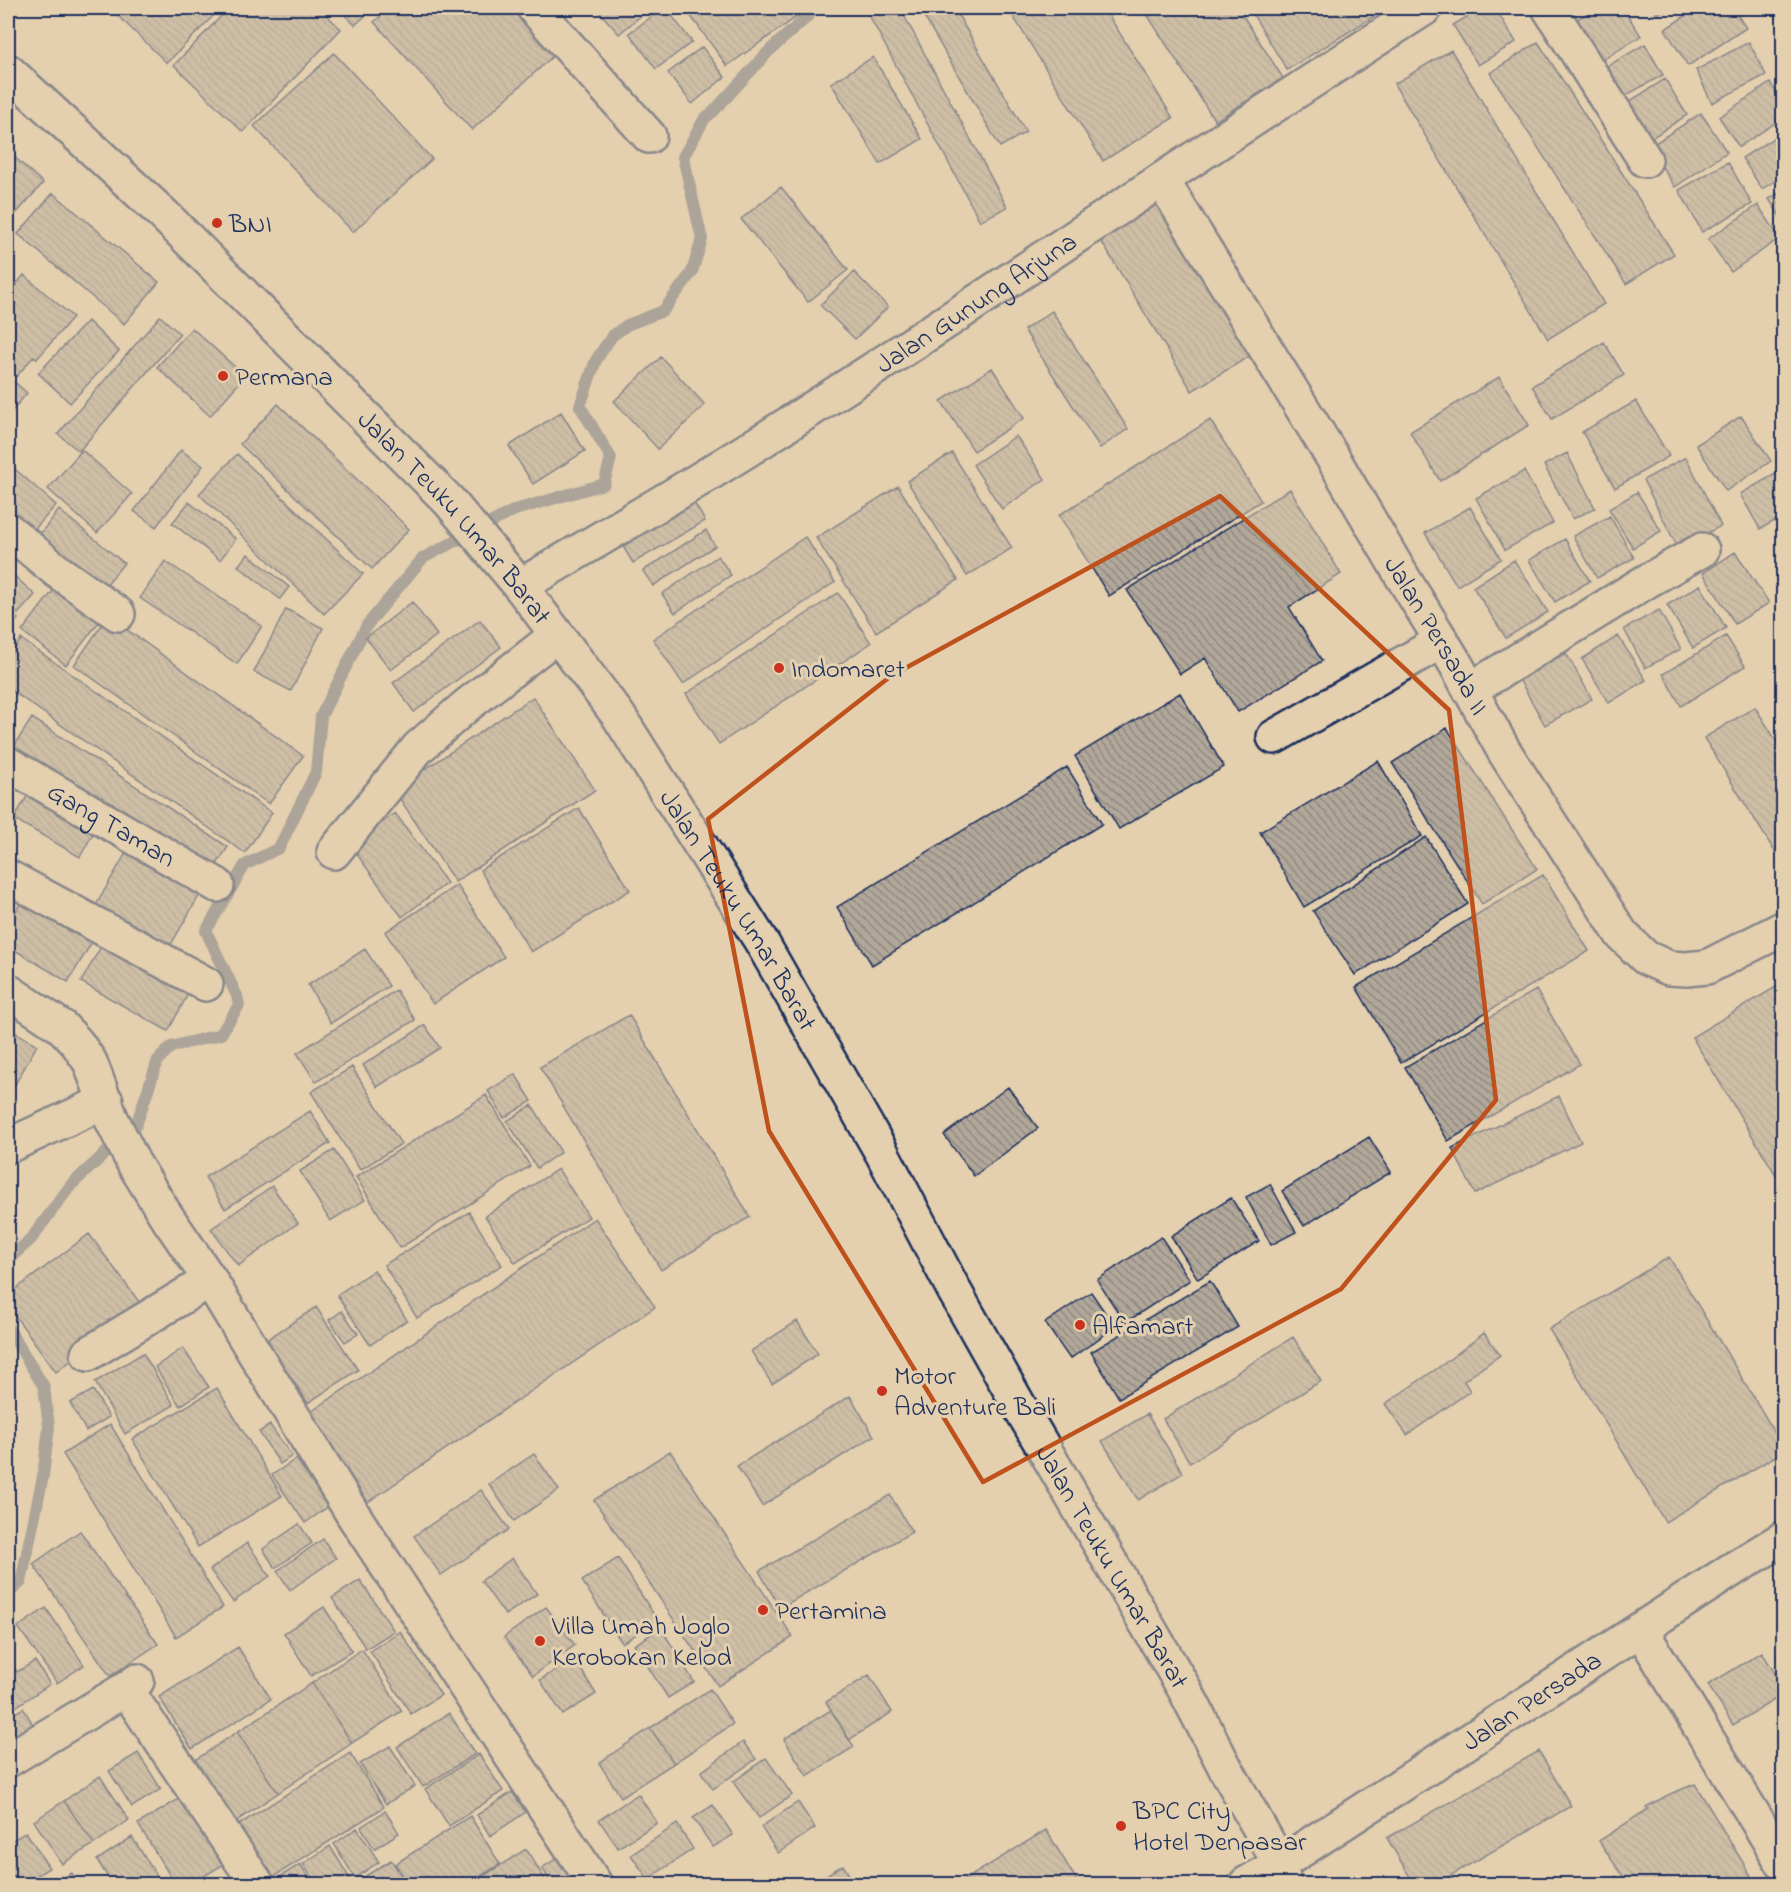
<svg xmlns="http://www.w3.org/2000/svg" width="1791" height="1892" viewBox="0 0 1791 1892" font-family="'Indie Flower',sans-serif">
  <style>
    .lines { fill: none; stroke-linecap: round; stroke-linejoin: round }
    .stream { stroke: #6b6f7e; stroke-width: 12 }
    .building { fill: url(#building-back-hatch); stroke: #1b2f5e; stroke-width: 1.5 }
    .minor-casing { stroke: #1b2f5e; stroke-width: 38 }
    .tertiary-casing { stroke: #1b2f5e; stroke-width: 38 }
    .secondary-casing { stroke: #1b2f5e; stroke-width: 38 }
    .minor { stroke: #e4d0ae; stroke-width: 33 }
    .tertiary { stroke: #e4d0ae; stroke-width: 33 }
    .secondary { stroke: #e4d0ae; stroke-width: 33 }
    .marked { fill: none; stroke: #bf511c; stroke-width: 4.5; stroke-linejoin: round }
    .poi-dot { fill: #c8321e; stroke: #e4d0ae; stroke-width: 2 }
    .labels { text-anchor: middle; stroke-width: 6; stroke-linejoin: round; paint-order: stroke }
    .poi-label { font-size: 27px; fill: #1b2f5e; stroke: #e4d0ae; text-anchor: start }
    .street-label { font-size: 27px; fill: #1b2f5e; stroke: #e4d0ae }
  </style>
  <defs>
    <pattern id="building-back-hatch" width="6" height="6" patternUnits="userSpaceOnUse" patternTransform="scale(1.5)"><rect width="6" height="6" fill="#b2a89a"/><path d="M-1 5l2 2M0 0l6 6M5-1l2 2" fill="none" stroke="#908981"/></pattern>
  </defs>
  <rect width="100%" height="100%" fill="#e4d0ae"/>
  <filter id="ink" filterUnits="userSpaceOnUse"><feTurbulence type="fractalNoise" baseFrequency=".0167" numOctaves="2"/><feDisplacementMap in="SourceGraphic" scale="12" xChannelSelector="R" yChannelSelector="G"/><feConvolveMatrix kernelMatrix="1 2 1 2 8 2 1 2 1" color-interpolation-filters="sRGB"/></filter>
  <g filter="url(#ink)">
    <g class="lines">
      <path class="stream" d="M8,1260l23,-21 40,-54 65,-60 22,-65 13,-13 50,-13 18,-29 -2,-9 -31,-65 39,-66 34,-17 37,-76 5,-56 46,-91 56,-67 92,-48 89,-26 7,-26 -31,-52 16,-46 16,-24 15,-11 36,-14 29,-39 10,-33 -19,-82 22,-39 8,-6 56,-61 37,-33 8,-10
        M8,1328l36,59 5,40 -6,49 -22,106 -10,9 -3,1"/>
    </g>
    <path class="building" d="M110,8h111l-54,55z
      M229,8h90l22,21 -98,103 -69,-67z
      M338,8h36l-19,17z
      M390,8h121l43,47 -82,75 -98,-108z
      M596,8h54l-31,26z
      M664,8h2l26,34 -36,27 -27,-36z
      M700,8h98l4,5 -75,53 -37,-51z
      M865,8h35l107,199 -27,14z
      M919,8h35l72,124 -26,15z
      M1008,8h96l69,110 -70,43z
      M1143,8h95l45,70 -68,43z
      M1249,8h123l4,7 -89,55z
      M1482,8h13l21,34 -38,23 -25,-40z
      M1596,8h27l18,28 -42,26 -25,-41z
      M1654,8h14l-11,6z
      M1698,8h35l13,20 -58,38 -23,-37z
      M1538,42l136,212 -48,30 -136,-211z
      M1749,42l17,33 -54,28 -16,-33z
      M1645,44l18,31 -40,22 -17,-30z
      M702,47l23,30 -33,27 -24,-31z
      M1451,50l153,254 -56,35 -154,-255z
      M334,53l98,106 -79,73 -99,-106z
      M873,57l49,82 -42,25 -49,-81z
      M1665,79l22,36 -37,24 -23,-36z
      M1770,83l14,19v15l-45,30 -20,-30z
      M1701,113l26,39 -52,35 -26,-40z
      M1784,131v45l-22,13 -20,-31z
      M8,151l35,32 -35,40z
      M1728,162l24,42 -50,28 -23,-42z
      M781,187l67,83 -40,32 -67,-83z
      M1784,190v33l-15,-24z
      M53,193l106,89 -35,42 -106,-90z
      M1155,201l95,155 -58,35 -94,-155z
      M1758,205l22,33 -49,34 -23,-33z
      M854,272l34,35 -33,32 -35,-34z
      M24,275l49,42 -36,42 -3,-3 -18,21 -8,-7v-76z
      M1052,311l76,118 -28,19 -76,-118z
      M160,316l20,18 -101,117 -21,-17z
      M88,321l31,30 -49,52 -32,-30z
      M192,328l53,48 -35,40 -53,-49z
      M1604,342l20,33 -72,44 -20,-33z
      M661,357l44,48 -47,44 -44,-48z
      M992,368l32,50 -50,33 -33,-50z
      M8,376l19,17 -19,23z
      M1499,377l30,48 -89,56 -30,-49z
      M1636,401l33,55 -54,32 -33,-56z
      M278,404l131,125 -37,40 -132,-125z
      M561,412l24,39 -52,33 -24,-38z
      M1741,416l30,45 -45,30 -30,-46z
      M1210,420l51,81 -152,95 -50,-81z
      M1016,436l29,43 -43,30 -29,-44z
      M82,450l50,44 -35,39 -49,-44z
      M181,450l22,16 -47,61 -22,-16z
      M952,453l60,95 -45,28 -60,-95z
      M1567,453l28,55 -22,11 -29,-54z
      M237,454l126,120 -39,40 -125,-120z
      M1686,457l35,69 -43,22 -35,-68z
      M8,463l48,42 -30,34 -18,-16z
      M1784,469v47l-24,13 -20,-35z
      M1524,471l29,52 -48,27 -29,-52z
      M898,486l60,94 -82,52 -60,-94z
      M1290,489l51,85 -52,33 33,54 -84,51 -33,-54 -25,16 -53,-84z
      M1637,492l24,39 -28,17 -24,-39z
      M690,496l15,25 -72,42 -15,-25z
      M189,502l47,37 -16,21 -48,-37z
      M1470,507l31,52 -44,27 -32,-53z
      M59,510l65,53 -22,27 -65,-52z
      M1610,516l24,42 -37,20 -24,-42z
      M706,530l9,16 -62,40 -10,-15z
      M805,537l30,45 -152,102 -30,-45z
      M1565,539l25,42 -35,21 -26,-42z
      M1735,552l34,51 -34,21 -32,-51z
      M248,554l41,33 -9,12 -42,-33z
      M718,556l13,19 -56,38 -13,-19z
      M1514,560l34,52 -42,26 -33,-51z
      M165,561l97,65 -25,38 -97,-66z
      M8,570l27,25 -17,19 -10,-10z
      M62,579l44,34 -40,52 -44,-34z
      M1700,585l26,43 -33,20 -26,-43z
      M838,593l33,50 -152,101 -33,-50z
      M412,602l25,33 -46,35 -25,-32z
      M286,609l37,19 -32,63 -37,-19z
      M8,610l10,9 -10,12z
      M1659,610l22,39 -36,19 -21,-39z
      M108,616l195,140 -34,48 -195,-139z
      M480,620l21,27 -87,65 -21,-29z
      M1618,636l28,44 -37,23 -27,-44z
      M1726,636l19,30 -64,40 -18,-32z
      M21,639l251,174 -27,40 -237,-165v-29z
      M1566,653l26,46 -47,26 -26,-46z
      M1180,693l44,74 -105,62 -44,-73z
      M533,697l62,93 -140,92 -61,-92z
      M1755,707l29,46v94l-9,5 -71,-114z
      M32,718l196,129 -20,31 -196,-129z
      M1447,728l90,141 -55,35 -90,-141z
      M1378,761l44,75 -118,71 -44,-75z
      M1067,767l35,57 -230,141 -35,-58z
      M30,791l66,37 -16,29 -66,-38z
      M579,808l51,82 -99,62 -51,-82z
      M395,813l52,70 -45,34 -51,-71z
      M1426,837l42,67 -113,71 -42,-64z
      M134,839l73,43 -42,73 -73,-43z
      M1543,875l46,76 -188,112 -45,-76z
      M8,882l12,7 -12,21z
      M457,885l47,72 -71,47 -48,-72z
      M25,895l70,42 -27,45 -60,-36v-21z
      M107,936l86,49 -25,46 -87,-49z
      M365,949l24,37 -58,37 -23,-38z
      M1784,982v206l-92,-151z
      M396,990l19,30 -99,62 -19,-29z
      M1536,990l44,74 -132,77 -43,-74z
      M629,1015l121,202 -89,53 -121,-203z
      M425,1025l15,23 -63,39 -14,-22z
      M8,1028l29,17 -29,52z
      M352,1067l49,77 -41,26 -49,-78z
      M515,1074l17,27 -28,17 -16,-27z
      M1008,1087l30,41 -64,48 -30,-41z
      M486,1095l44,71 -130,82 -44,-71z
      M1559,1096l22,46 -106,52 -23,-46z
      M532,1105l29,47 -24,16 -30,-47z
      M310,1111l20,32 -105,66 -20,-32z
      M1369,1137l22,35 -87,54 -22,-35z
      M334,1150l31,50 -35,21 -30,-50z
      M558,1169l31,48 -74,46 -30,-47z
      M1270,1184l26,48 -25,13 -25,-48z
      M272,1186l26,37 -60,43 -27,-37z
      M1231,1198l28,43 -61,38 -27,-43z
      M469,1212l33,53 -85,53 -33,-53z
      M595,1218l60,89 -287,195 -60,-88z
      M89,1234l54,73 -87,65 -48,-66v-11z
      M1161,1237l29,43 -65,43 -28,-43z
      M1669,1257l115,191v3l-119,71 -116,-193z
      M374,1270l33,50 -37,25 -33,-50z
      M1210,1281l28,46 -119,71 -28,-46z
      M1091,1292l24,35 -45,32 -25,-36z
      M316,1307l42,63 -50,33 -42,-63z
      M342,1311l16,23 -13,8 -16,-22z
      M797,1321l21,33 -46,30 -21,-33z
      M1484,1333l16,22 -36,26 6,10 -63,44 -22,-31 57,-39z
      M1293,1337l28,44 -131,82 -27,-44z
      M183,1348l26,39 -29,19 -25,-39z
      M143,1353l31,52 -49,29 -30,-52z
      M217,1388l65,108 -84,51 -66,-108z
      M93,1390l16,27 -23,14 -16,-28z
      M850,1396l24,40 -112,70 -25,-40z
      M1147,1414l36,59 -45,27 -36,-59z
      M110,1424l113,183 -47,30 -113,-183z
      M270,1425l22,31 -12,8 -21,-32z
      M670,1451l123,186 -75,49 -124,-186z
      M534,1454l25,36 -45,31 -25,-37z
      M296,1459l33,47 -24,17 -33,-48z
      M481,1490l28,39 -68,46 -27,-39z
      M890,1495l22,37 -132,76 -21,-37z
      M299,1524l13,19 -37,25 -12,-19z
      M80,1531l78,113 -48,32 -77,-112z
      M323,1539l13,19 -46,32 -13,-19z
      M247,1543l23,33 -37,26 -23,-32z
      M512,1558l25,36 -32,21 -24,-34z
      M618,1558l40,63 -36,22 -40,-62z
      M360,1580l34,51 -28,18 -34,-51z
      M324,1607l28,44 -41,25 -27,-43z
      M546,1607l29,38 -42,31 -29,-39z
      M46,1608l38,57 -27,18 -39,-56z
      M661,1628l33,54 -26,16 -34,-53z
      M400,1631l41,64 -30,19 -41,-63z
      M238,1647l33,52 -79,50 -33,-52z
      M362,1649l40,62 -50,32 -40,-60z
      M1784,1651v13l-7,-9z
      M1762,1652l22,36v6l-51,31 -25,-40z
      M574,1658l22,36 -33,21 -23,-35z
      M8,1659l9,13 18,-11 15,23 -42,28z
      M869,1675l23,37 -43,28 -23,-38z
      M312,1683l40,60 -74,50 -41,-61z
      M710,1689l23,35 -59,39 -24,-35z
      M23,1708l16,26 -31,19v-35z
      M831,1710l23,37 -47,29 -23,-37z
      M449,1713l26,41 -52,33 -26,-40z
      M650,1728l24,35 -53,34 -22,-34z
      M237,1732l41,61 -49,33 -41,-61z
      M743,1742l13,17 -43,30 -12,-17z
      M390,1746l25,40 -29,18 -26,-40z
      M1539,1751l32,55 -135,78h-22l-27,-46z
      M138,1753l23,36 -29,18 -23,-36z
      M350,1753l34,54 -114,72 -33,-53z
      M479,1754l24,37 -54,35 -24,-37z
      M766,1758l26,37 -33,23 -26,-36z
      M100,1776l29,44 -35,24 -30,-43z
      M1695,1784l61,100h-128l-29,-43 49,-32 -2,-2 24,-13z
      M512,1792l14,20 -36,24 -13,-21z
      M638,1794l19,29 -39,25 -19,-28z
      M182,1797l42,67 -33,20h-16l-37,-60z
      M64,1801l30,43 -32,20 -28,-43z
      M798,1802l17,26 -37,25 -17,-26z
      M713,1805l20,30 -20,12 -20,-29z
      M385,1811l14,22 -25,16 -13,-22z
      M470,1816l30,48 -32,20h-59l-14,-20z
      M677,1824l16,25 -45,30 -17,-24z
      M357,1828l22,34 -24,16 -21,-34z
      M1046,1830l33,54h-121z
      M26,1832l23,36 -26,16h-5l-10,-16v-25z
      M132,1837l30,47h-50l-15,-24z
      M330,1846l22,36 -4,2h-32l-13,-20z
      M526,1849l22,35h-77z
      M560,1856l13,21 -12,7h-9l-10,-16z
      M391,1860l16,24h-49l-2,-2z
      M300,1864l13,20h-44z
      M843,1865l12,19h-44z
      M72,1873l6,11h-27z
      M1616,1876l5,8h-19z
      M779,1878l4,6h-15z"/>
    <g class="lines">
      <g class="minor-casing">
        <g id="minor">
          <path d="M534,8l115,128"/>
          <path d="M1549,8l96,152"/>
          <path id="s1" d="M1162,180l171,278 69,118 52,85 50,90 118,184 24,23 23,10 17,1 21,-2 77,-39"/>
          <path d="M8,530l49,41 61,43"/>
          <path id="s2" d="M520,586c78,-46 156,-91 232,-139 227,-143 447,-295 673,-439"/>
          <path d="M1470,690l177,-109 55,-31"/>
          <path d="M1274,737l168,-96"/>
          <path id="s3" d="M8,764l209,121"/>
          <path d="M334,852l84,-104 48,-42 91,-71"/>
          <path d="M8,877l198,107"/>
          <path d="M8,991l54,36 15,16 13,19 21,56 22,44 32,52 45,66 144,236 241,368"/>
          <path d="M8,1146l98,-45"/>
          <path d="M88,1354l122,-74"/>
          <path d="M1641,1630l143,235"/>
          <path d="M126,1689l131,195"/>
          <path d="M8,1760l118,-71 11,-8"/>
          <path d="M1246,1884l34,-20"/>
        </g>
      </g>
      <g class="tertiary-casing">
        <g id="tertiary">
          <path id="s4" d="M1280,1864l453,-295 51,-31"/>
        </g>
      </g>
      <g class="secondary-casing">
        <g id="secondary">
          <path id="s5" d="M8,71l156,144 285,286 71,85 98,129 143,226 121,212 73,139 66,117 164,281 41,79 54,95 4,20"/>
        </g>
      </g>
      <use href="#minor" class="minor"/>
      <use href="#tertiary" class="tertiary"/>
      <use href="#secondary" class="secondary"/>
    </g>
  </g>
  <path d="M0 0H1791V1892H0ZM1220,496l229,214 47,390 -155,189 -358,193 -214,-351 -61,-312 183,-143z" fill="#e4d0ae" fill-opacity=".55" fill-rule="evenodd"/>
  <path class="marked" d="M1220,496l229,214 47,390 -155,189 -358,193 -214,-351 -61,-312 183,-143z"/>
  <g class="poi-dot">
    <circle cx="217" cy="223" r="6"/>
    <circle cx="223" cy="376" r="6"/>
    <circle cx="779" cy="668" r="6"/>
    <circle cx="1080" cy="1325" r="6"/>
    <circle cx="882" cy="1391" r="6"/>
    <circle cx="763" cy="1610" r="6"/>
    <circle cx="540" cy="1641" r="6"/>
    <circle cx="1121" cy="1826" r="6"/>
  </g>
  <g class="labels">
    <g class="poi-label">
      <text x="229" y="232">BNI</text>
      <text x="235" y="385">Permana</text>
      <text x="791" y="677">Indomaret</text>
      <text x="1092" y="1334">Alfamart</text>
      <text x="894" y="1384">Motor<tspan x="894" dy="31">Adventure Bali</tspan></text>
      <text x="775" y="1619">Pertamina</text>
      <text x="552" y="1634">Villa Umah Joglo<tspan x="552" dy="31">Kerobokan Kelod</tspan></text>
      <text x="1133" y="1819">BPC City<tspan x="1133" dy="31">Hotel Denpasar</tspan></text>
    </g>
    <g class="street-label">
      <text dy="9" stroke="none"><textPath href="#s2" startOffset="537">Jalan Gunung Arjuna</textPath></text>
      <text dy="9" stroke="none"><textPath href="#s5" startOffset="632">Jalan Teuku Umar Barat</textPath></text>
      <text dy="9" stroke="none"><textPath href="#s1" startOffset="532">Jalan Persada II</textPath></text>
      <text dy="9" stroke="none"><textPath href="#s3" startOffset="120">Gang Taman</textPath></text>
      <text dy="9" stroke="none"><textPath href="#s5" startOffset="1118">Jalan Teuku Umar Barat</textPath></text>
      <text dy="9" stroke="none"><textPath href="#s5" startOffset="1874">Jalan Teuku Umar Barat</textPath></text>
      <text dy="9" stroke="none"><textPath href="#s4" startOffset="300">Jalan Persada</textPath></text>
    </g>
  </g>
  <rect width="1791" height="1892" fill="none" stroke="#e4d0ae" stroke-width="30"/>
  <rect x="15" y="15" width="1761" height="1862" fill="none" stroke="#1b2f5e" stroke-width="2" filter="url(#ink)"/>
</svg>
